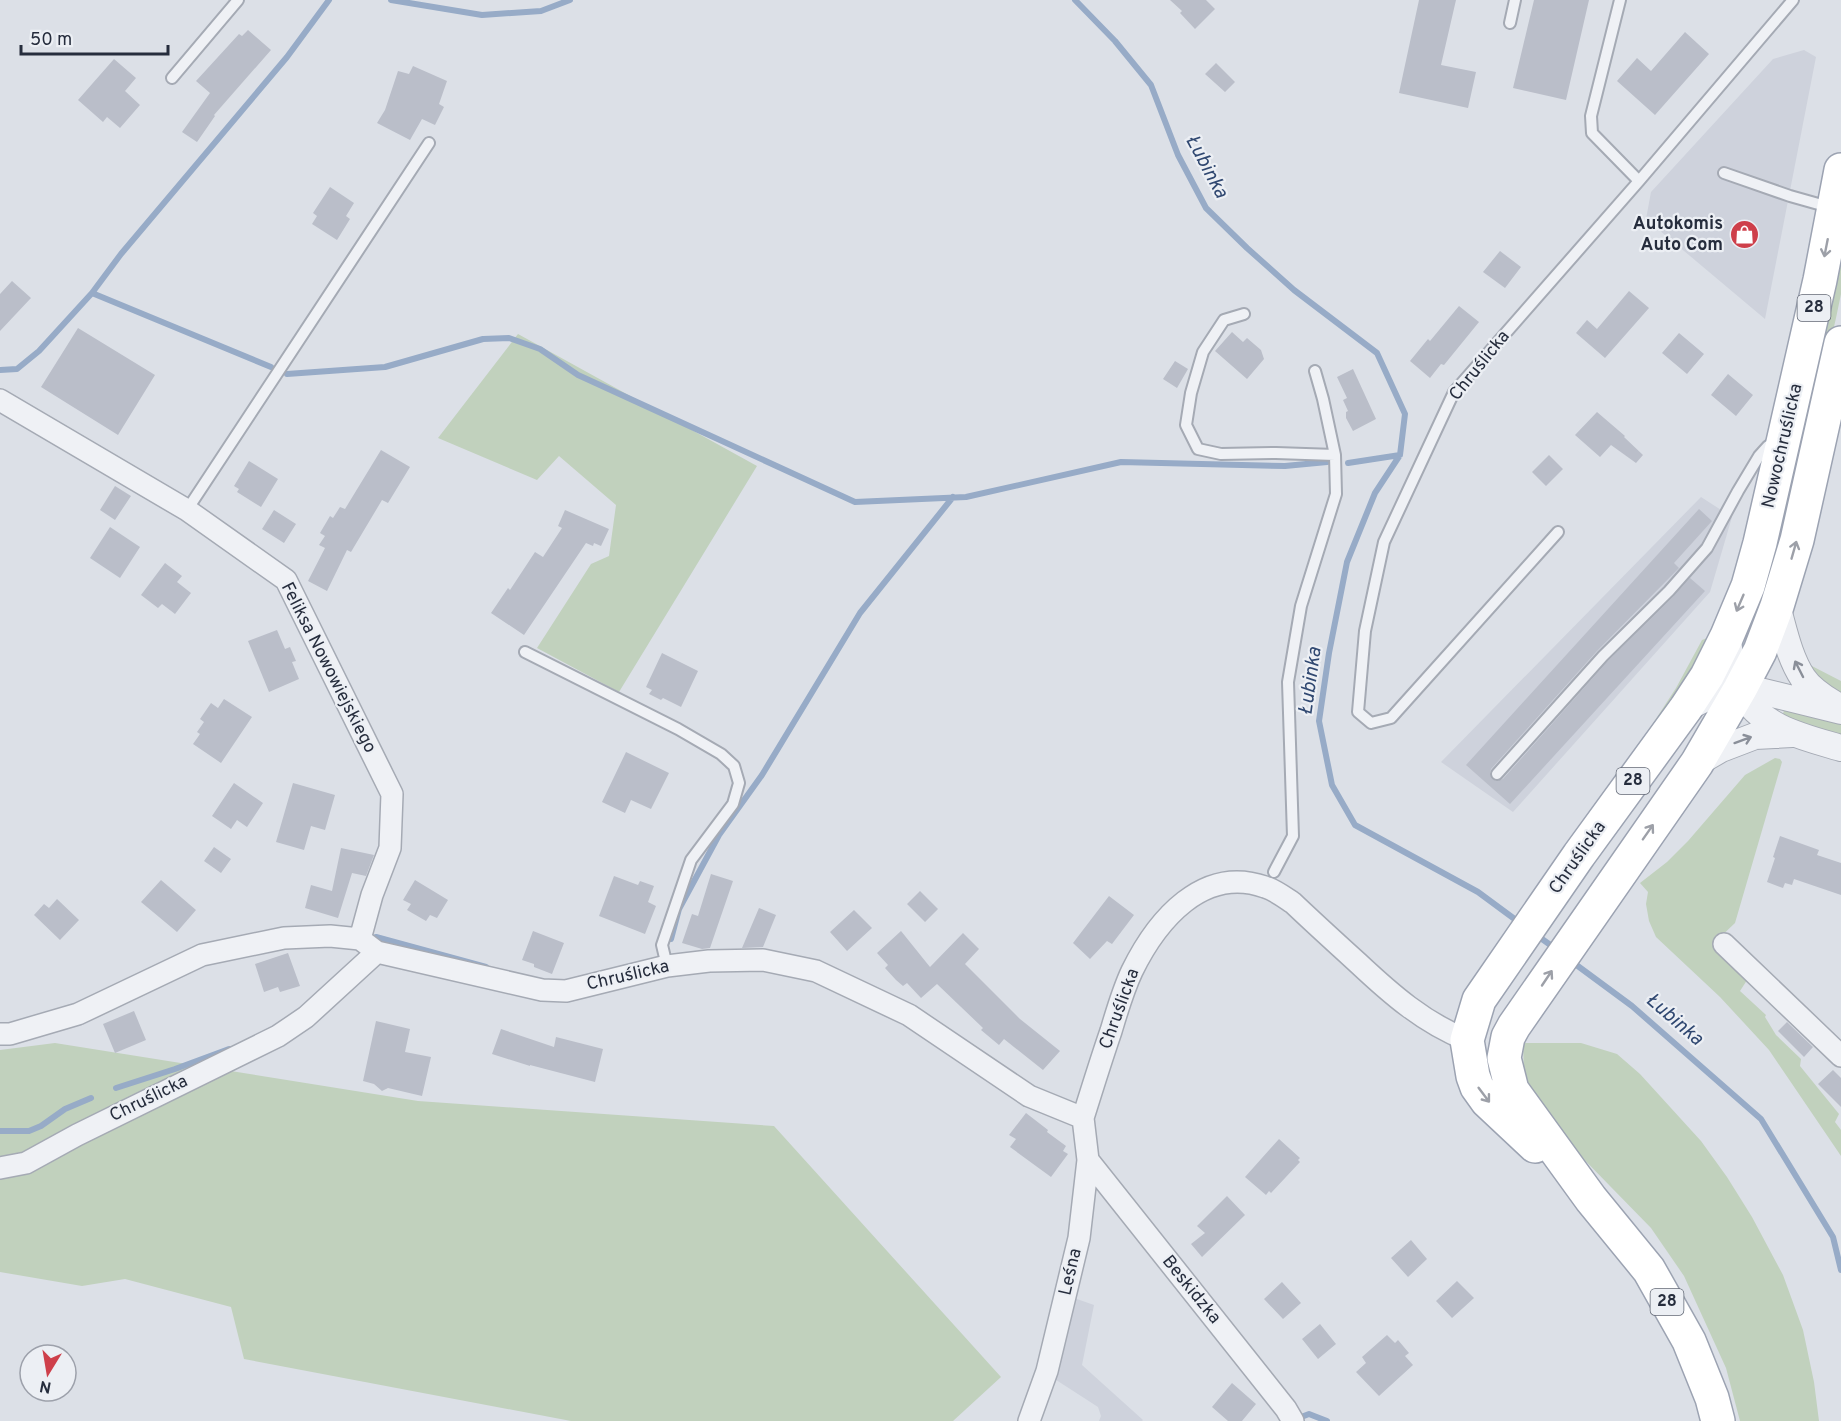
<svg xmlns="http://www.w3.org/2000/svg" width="1841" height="1421" font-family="Overpass,sans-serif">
<rect width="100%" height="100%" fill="#dce0e7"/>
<path fill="#ced2dc" d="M 1804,50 L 1816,57 L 1765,319 L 1646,219 L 1651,192 L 1773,59 Z
M 1701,497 L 1732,517 L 1710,592 L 1513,812 L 1441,762 Z
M 1074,1298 L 1094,1305 L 1082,1365 L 1143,1420 L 1142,1421 L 1099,1421 L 1101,1416 L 1098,1407 L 1050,1376 Z"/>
<path fill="#c1d1bd" d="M 1841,238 L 1841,294 L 1836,318 L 1809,436 L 1752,640 L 1833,256 Z
M 518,334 L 757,466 L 619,692 L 537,648 L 591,564 L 609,556 L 616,505 L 559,456 L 537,480 L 438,438 Z
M 1710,637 L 1689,681 L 1590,815 L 1588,813 L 1650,728 L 1676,688 L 1702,640 Z
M 1808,664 L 1841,681 L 1841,696 L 1823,688 Z
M 1785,706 L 1841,724 L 1841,737 L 1782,718 Z
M 1775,758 L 1780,759 L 1782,762 L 1735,923 L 1713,944 L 1749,977 L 1740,991 L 1766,1015 L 1765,1017 L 1776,1035 L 1801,1059 L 1800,1066 L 1839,1114 L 1835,1122 L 1841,1130 L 1841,1156 L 1769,1050 L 1720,997 L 1656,937 L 1649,921 L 1646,904 L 1648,892 L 1640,883 L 1667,862 L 1688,841 L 1745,775 Z
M 55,1043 L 418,1101 L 774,1126 L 1001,1377 L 953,1421 L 571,1421 L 244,1359 L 231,1307 L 125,1279 L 82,1286 L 0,1272 L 0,1050 Z
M 1523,1043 L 1581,1043 L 1617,1054 L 1640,1074 L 1701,1141 L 1727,1177 L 1752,1217 L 1783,1275 L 1803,1330 L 1814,1382 L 1819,1421 L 1740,1421 L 1726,1368 L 1684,1276 L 1651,1228 L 1569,1144 L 1532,1098 L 1524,1076 Z"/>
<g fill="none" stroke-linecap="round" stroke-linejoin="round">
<path stroke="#97abc7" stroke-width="6" d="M 391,0 L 482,15 L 541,11 L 570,0
M 1075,0 L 1115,41 L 1151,85 L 1178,155 L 1206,208 L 1247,248 L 1294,290 L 1377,353 L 1405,414 L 1400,455 L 1375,493 L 1347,562 L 1329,653 L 1319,721 L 1332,785 L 1355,825 L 1478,892 L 1520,923
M 92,293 L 271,367
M 0,370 L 17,369 L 39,351 L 92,293 L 121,254 L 287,57 L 329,0
M 287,374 L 385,367 L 483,339 L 509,338 L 540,349 L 578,375 L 855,502 L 966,497 L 1121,462 L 1285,466 L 1327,462
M 1348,463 L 1400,455
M 1535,934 L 1556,949
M 376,937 L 486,967
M 671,939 L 679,909 L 719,835 L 762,775 L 860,613 L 953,497
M 1571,961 L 1632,1006 L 1761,1119 L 1833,1237 L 1841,1270
M 116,1088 L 175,1069 L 229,1049
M 0,1131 L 29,1131 L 41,1126 L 65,1109 L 91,1098
M 1296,1419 L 1309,1414 L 1327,1421"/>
</g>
<path fill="#babec9" d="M 1170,0 L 1206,0 L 1215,9 L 1195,29 L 1180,13 L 1182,11 Z
M 1419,0 L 1456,0 L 1441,65 L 1476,72 L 1468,108 L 1399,93 Z
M 1534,0 L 1589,0 L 1566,100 L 1513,88 Z
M 248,30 L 271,50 L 214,115 L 215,116 L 197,142 L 182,132 L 210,93 L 196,81 L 239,34 L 242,36 Z
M 1685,32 L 1709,54 L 1655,115 L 1617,81 L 1637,58 L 1651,71 Z
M 114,59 L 136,78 L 125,91 L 140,105 L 120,128 L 107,117 L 103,122 L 78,100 Z
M 1216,63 L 1235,82 L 1225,92 L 1205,74 Z
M 413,66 L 447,81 L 439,104 L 444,107 L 435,125 L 422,119 L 410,140 L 377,123 L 385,110 L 398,71 L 409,74 Z
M 330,187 L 354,203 L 346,216 L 350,219 L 337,240 L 312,224 L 317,216 L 313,213 Z
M 1500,251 L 1521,267 L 1505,288 L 1483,272 Z
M 12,281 L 31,298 L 0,331 L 0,294 Z
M 1629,291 L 1649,308 L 1605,358 L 1576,333 L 1587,320 L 1597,329 Z
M 1459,306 L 1479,322 L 1444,365 L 1441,364 L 1430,378 L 1410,361 L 1428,339 L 1430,341 Z
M 78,328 L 155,375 L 118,435 L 41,387 Z
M 1232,332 L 1243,342 L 1247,338 L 1261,350 L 1264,359 L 1247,379 L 1215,351 Z
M 1679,333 L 1704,354 L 1687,374 L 1662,353 Z
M 1175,361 L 1188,369 L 1177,388 L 1163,379 Z
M 1353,369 L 1376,419 L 1353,431 L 1346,418 L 1346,412 L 1348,411 L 1343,400 L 1347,398 L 1337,377 Z
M 1728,374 L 1753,395 L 1736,416 L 1711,395 Z
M 1597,412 L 1625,436 L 1624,437 L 1643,455 L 1636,463 L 1611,445 L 1600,457 L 1575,435 Z
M 381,450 L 410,467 L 388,503 L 382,500 L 351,552 L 347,550 L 327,591 L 308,581 L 325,548 L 319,545 L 325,536 L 320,533 L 330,516 L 333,518 L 340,507 L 345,509 Z
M 1549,455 L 1563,469 L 1546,486 L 1532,472 Z
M 249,461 L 278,479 L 261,507 L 237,492 L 239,489 L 234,486 Z
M 115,486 L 131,496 L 115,520 L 100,510 Z
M 1699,509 L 1712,521 L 1674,563 L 1679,568 L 1597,651 L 1491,769 L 1490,773 L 1492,779 L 1496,781 L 1503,779 L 1608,661 L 1674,596 L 1690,578 L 1705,591 L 1510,804 L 1466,765 Z
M 274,510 L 296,524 L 284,543 L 262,529 Z
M 565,510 L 609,529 L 601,546 L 594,543 L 593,546 L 586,543 L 524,635 L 491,613 L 508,588 L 510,590 L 535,552 L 543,557 L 562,528 L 558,526 Z
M 110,527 L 140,547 L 120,578 L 90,558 Z
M 165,563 L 182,576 L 177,582 L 191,593 L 175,614 L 162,604 L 158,608 L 141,595 Z
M 277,630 L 285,649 L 290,647 L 296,661 L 292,662 L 299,679 L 269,692 L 248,641 Z
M 662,653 L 698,671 L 681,707 L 663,698 L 661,700 L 649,694 L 652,690 L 646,687 Z
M 224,699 L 252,717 L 221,763 L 193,744 L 200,734 L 197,732 L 204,722 L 200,719 L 211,703 L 218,708 Z
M 626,752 L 669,773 L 651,809 L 631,800 L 625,813 L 602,802 Z
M 234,783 L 263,803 L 247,827 L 237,820 L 231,829 L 212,816 Z
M 293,783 L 335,795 L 325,830 L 311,826 L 304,850 L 276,842 Z
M 1780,836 L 1819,850 L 1817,855 L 1841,863 L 1841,895 L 1794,879 L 1792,885 L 1785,883 L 1783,888 L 1767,882 L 1775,858 L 1773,857 Z
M 214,847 L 231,859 L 221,873 L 204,861 Z
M 341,848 L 374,855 L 366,876 L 352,873 L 338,918 L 305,908 L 311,885 L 332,891 Z
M 711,874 L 733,881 L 710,948 L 702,949 L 682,943 L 692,914 L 698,916 Z
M 614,876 L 638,885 L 640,881 L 654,886 L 648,902 L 656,906 L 645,934 L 599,916 Z
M 161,880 L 196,910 L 177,932 L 141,902 Z
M 415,880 L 448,900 L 437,918 L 430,915 L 426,921 L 407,910 L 411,904 L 403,900 Z
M 920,891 L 938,909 L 925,922 L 907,904 Z
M 1109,896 L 1134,915 L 1112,944 L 1107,941 L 1090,959 L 1073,943 Z
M 57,899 L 79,920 L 60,940 L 34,915 L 44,904 L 49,908 Z
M 759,908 L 776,915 L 763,947 L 742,948 Z
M 854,910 L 872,928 L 847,951 L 830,932 Z
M 533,931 L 564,943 L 552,974 L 534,967 L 534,964 L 522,960 Z
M 901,931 L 930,967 L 963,933 L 979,949 L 965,964 L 1020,1019 L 1060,1051 L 1043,1070 L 1004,1039 L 999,1045 L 981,1030 L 983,1028 L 937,984 L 921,998 L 907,983 L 903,986 L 896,980 L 885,968 L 888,965 L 877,953 Z
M 288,953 L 300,986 L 280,992 L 278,987 L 264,992 L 255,964 Z
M 134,1011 L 146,1040 L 115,1053 L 103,1024 Z
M 376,1021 L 410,1029 L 405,1052 L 431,1057 L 422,1096 L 388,1088 L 382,1091 L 374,1084 L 363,1081 Z
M 1787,1022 L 1813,1047 L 1804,1057 L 1778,1031 Z
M 501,1029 L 554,1047 L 556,1037 L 603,1049 L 595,1082 L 530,1065 L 530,1066 L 492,1054 Z
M 1833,1070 L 1841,1078 L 1841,1107 L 1818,1084 Z
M 1026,1113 L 1048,1130 L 1047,1132 L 1066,1146 L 1063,1151 L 1068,1154 L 1051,1177 L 1010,1147 L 1016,1139 L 1009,1135 Z
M 1279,1139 L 1300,1158 L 1298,1160 L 1300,1162 L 1271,1193 L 1269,1191 L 1266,1195 L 1245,1177 Z
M 1227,1196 L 1245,1215 L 1202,1257 L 1191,1244 L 1205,1233 L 1197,1226 Z
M 1411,1240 L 1427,1259 L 1408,1277 L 1391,1258 Z
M 1457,1281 L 1474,1298 L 1452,1318 L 1436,1301 Z
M 1282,1282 L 1301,1303 L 1283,1319 L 1264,1299 Z
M 1320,1324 L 1336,1344 L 1318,1359 L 1302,1339 Z
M 1387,1335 L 1395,1343 L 1398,1340 L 1409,1353 L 1405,1356 L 1413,1365 L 1379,1396 L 1356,1372 L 1366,1363 L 1362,1357 Z
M 1232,1383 L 1256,1404 L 1242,1421 L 1228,1421 L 1212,1407 Z"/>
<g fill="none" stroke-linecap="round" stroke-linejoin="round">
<defs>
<path id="service" d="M 1620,0 L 1591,116 L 1592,133 L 1639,181
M 1510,23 L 1515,0
M 172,78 L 238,0
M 1724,173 L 1790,196 L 1829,207
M 1244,314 L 1224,320 L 1203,352 L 1191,393 L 1186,425 L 1198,449 L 1221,454 L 1276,453 L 1335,455
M 187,510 L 429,143
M 1558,532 L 1391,718 L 1371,723 L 1358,712 L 1365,631 L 1384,542 L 1454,392 L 1639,181 L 1793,0
M 525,652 L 678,729 L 721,754 L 734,766 L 739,783 L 733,804 L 691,860 L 662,945 L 667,966
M 1497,774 L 1603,656 L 1669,591 L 1707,548 L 1738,491 L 1759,456 L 1768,446 L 1776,446
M 1274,872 L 1293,836 L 1288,682 L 1301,606 L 1336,494 L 1335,455 L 1323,399 L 1315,371"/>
<path id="minor" d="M 0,400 L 187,510 L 286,580 L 392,794 L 390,848 L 372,895 L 360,939
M 1724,944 L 1841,1056
M 0,1034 L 10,1034 L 78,1014 L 202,955 L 284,938 L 330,936 L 360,939 L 377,952 L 542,990 L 566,991 L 667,966 L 709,961 L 763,960 L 816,971 L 909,1015 L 1029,1096 L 1083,1118 C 1092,1089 1101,1060 1111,1031 C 1117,1011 1123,990 1132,971 C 1157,920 1203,865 1265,887 C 1275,890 1284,897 1293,903 C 1314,923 1336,943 1358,963 C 1391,994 1424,1023 1467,1040
M 1088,1160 L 1286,1409 L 1293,1421
M 0,1168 L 26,1163 L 77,1135 L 278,1036 L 306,1017 L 377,952
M 1029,1421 L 1047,1371 L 1079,1238 L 1088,1160 L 1083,1118"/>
<path id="tertiary" d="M 1777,606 C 1784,630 1789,657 1803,678 C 1811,690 1824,698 1836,705
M 1727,636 C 1730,653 1732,673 1740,690 C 1760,728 1803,737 1841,748
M 1686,708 L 1712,695 L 1740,689 L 1756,690 L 1841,711
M 1697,763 L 1721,749 L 1755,736 L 1792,734"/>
<path id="primary" d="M 1535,1146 L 1487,1101 L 1477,1087 L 1473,1076 L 1467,1040 L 1479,1000 L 1579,855 L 1686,708 L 1707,676 L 1727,636 L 1748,586 L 1760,543 L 1820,280 L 1841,170
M 1718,1421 L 1712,1398 L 1689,1341 L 1649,1270 L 1591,1199 L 1512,1090 L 1504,1058 L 1508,1037 L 1514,1026 L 1697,763 L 1740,689 L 1760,651 L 1777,606 L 1797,540 L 1841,343"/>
</defs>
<use href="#service" stroke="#a5aab4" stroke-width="14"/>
<use href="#minor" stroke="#a5aab4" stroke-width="24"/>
<use href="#tertiary" stroke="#a5aab4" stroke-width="28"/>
<use href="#primary" stroke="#9ca3b2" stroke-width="36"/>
<use href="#service" stroke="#eff1f5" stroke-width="10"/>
<use href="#minor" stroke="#eff1f5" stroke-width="21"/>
<use href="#tertiary" stroke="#eff1f5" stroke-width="26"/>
<use href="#primary" stroke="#fff" stroke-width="33"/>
</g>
<defs><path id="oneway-shaft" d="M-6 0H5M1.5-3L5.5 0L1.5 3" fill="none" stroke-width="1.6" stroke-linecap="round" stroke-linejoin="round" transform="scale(1.5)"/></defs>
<g stroke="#9da0a8">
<use href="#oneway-shaft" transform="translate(1826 248) rotate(101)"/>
<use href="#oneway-shaft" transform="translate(1794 550) rotate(-74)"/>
<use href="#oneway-shaft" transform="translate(1740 603) rotate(113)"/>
<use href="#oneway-shaft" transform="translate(1648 832) rotate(-55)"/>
<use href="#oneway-shaft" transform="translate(1547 978) rotate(-56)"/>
<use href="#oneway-shaft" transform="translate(1484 1095) rotate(53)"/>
</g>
<g stroke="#8a8f99">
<use href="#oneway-shaft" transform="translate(1799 669) rotate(-117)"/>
<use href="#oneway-shaft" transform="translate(1743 740) rotate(-20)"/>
</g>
<defs>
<symbol id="shop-disc" viewBox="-11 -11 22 22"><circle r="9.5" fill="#ce3f4a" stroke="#eceff4"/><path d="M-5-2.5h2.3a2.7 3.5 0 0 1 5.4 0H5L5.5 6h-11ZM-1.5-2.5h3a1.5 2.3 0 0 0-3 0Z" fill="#fff"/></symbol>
</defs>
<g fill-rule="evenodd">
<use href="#shop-disc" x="1728" y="218" width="33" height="33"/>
</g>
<g text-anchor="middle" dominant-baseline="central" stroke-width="4.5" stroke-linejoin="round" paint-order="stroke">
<g fill="#eceff4" stroke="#616774" stroke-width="1.5">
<rect x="1797.5" y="295" width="33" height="26" rx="4.5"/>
<rect x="1616.5" y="768" width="33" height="26" rx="4.5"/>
<rect x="1650.5" y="1289" width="33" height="26" rx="4.5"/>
</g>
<g font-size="16" font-weight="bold" fill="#262d3d">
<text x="1814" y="308">28</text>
<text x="1633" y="781">28</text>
<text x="1667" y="1302">28</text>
</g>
<g font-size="18" font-weight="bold" fill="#262d3d" stroke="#eceff4" text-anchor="end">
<text x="1723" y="224">Autokomis<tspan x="1723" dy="21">Auto Com</tspan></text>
</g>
<g font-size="18" fill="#262d3d" stroke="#eceff4">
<text transform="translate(1480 366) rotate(-51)">Chruślicka</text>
<text transform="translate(1783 446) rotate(-77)">Nowochruślicka</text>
<text transform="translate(328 668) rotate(63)">Feliksa Nowowiejskiego</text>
<text transform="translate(1578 858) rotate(-55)">Chruślicka</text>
<text transform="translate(628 976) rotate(-13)">Chruślicka</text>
<text transform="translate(1120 1009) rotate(-70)">Chruślicka</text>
<text transform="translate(149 1099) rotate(-26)">Chruślicka</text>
<text transform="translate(1071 1272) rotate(-77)">Leśna</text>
<text transform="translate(1191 1290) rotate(51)">Beskidzka</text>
</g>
<g font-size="20" font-style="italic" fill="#304871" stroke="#eceff4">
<text transform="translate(1206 167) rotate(62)">Łubinka</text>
<text transform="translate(1311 681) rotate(-82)">Łubinka</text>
<text transform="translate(1674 1020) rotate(41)">Łubinka</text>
</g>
</g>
<g transform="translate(48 1373) rotate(191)"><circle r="28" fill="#eceff4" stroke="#9da1ab" stroke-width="1.5"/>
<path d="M0-4.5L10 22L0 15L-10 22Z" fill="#ce3f4a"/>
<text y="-9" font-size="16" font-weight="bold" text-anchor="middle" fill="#262d3d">N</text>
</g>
<path d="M21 45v9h147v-9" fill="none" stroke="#262d3d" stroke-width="3"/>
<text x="30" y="45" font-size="18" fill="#262d3d" stroke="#eceff4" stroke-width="4.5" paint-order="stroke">50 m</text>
</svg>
